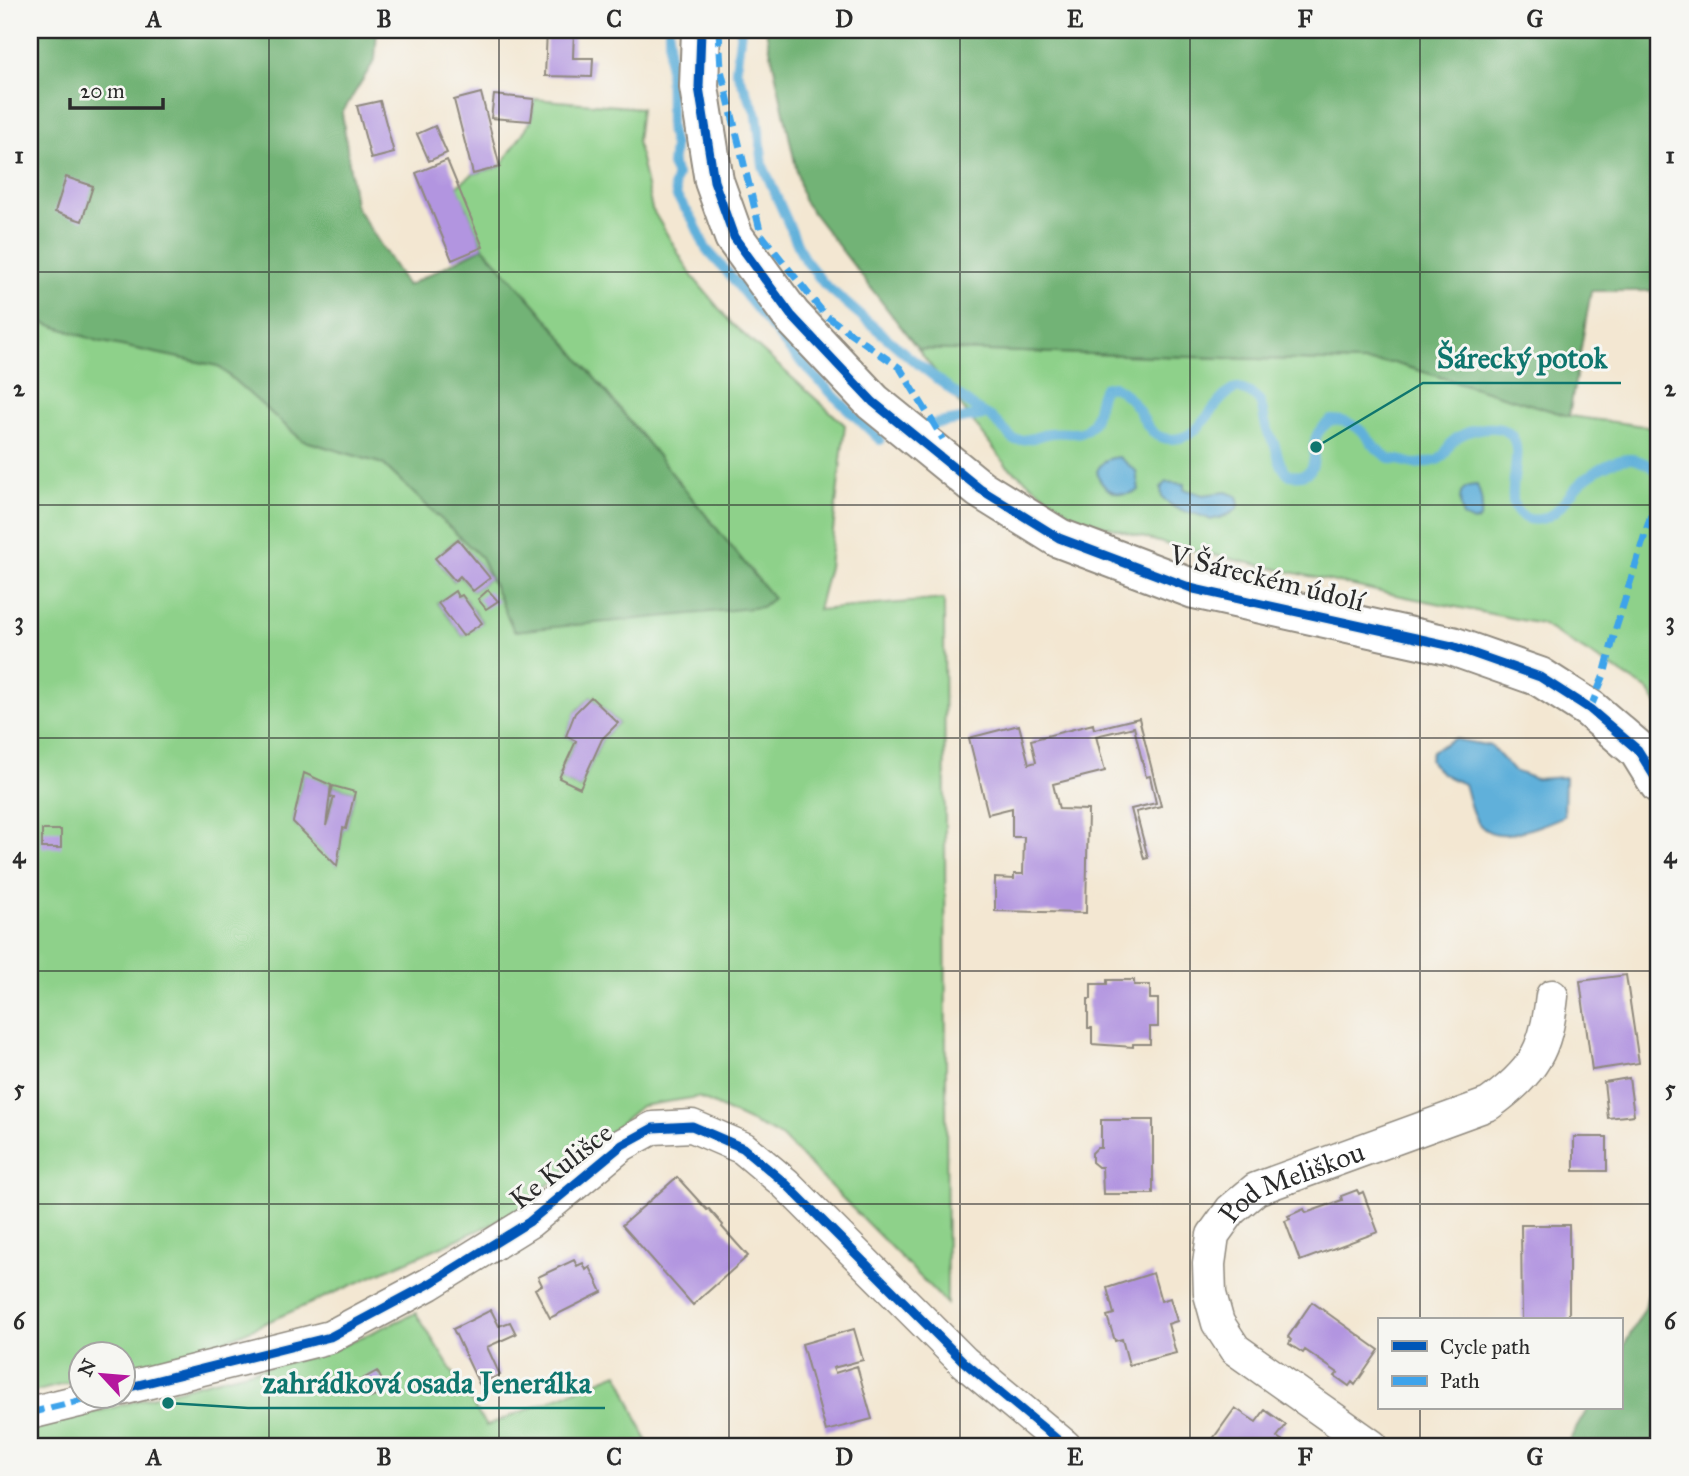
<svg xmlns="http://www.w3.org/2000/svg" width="1689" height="1476" font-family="'IM FELL Great Primer',serif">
<rect width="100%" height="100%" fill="#f6f6f2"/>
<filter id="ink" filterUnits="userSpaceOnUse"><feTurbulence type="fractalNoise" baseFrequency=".0143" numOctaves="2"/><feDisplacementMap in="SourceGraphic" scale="14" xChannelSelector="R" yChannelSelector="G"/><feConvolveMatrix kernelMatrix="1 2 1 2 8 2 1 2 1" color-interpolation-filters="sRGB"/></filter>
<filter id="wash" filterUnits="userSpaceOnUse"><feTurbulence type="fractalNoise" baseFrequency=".00686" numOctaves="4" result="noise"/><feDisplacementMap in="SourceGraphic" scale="28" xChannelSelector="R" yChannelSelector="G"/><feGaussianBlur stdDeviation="1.57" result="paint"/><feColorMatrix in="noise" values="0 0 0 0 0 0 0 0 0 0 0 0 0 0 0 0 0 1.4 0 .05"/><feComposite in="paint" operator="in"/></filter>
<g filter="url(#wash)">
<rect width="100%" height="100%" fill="#f3e7d2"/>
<path fill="#8ed18a" stroke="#5c7e5a" stroke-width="2" fill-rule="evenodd" d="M 534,99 L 641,108 L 637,141 L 652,209 L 692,276 L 731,323 L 845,425 L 829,567 L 818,610 L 944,599 L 947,1304 L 781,1136 L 698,1097 L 641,1106 L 513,1215 L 217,1344 L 123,1369 L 122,1354 L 80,1354 L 80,1380 L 30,1393 L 30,318 L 98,341 L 218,366 L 302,440 L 383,464 L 481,557 L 515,631 L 773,598 L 537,307 L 483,247 L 457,186 L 473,174 L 500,167 L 531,121 ZM 457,539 L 490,578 L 473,591 L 460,576 L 454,581 L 436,558 ZM 455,592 L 458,597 L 462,595 L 482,622 L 463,636 L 438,603 ZM 591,697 L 618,723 L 602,739 L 580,788 L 558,778 L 576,741 L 566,736 L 576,712 ZM 304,774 L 331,785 L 327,823 L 334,797 L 330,795 L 333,786 L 355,792 L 346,828 L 343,828 L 337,865 L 293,822 Z
M 918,349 L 1394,363 L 1569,416 L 1644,426 L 1659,432 L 1659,707 L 1648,690 L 1541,624 L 1376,591 L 1169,545 L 1075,517 L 1007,466 Z
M 416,1313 L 486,1426 L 618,1373 L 649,1446 L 30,1446 L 30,1430 L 206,1382 L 325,1353 Z"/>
<path fill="#72b376" stroke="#4e6f50" stroke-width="2" d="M 30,30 L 377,30 L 375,60 L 342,113 L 355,205 L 407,286 L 483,247 L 537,307 L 773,598 L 762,607 L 514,631 L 481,557 L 383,464 L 302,440 L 218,366 L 98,341 L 30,318 Z
M 766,30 L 1659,30 L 1659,291 L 1591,291 L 1569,416 L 1394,363 L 918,349 L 803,200 Z
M 1659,1248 L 1659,1446 L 1566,1446 L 1588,1408 L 1621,1408 L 1621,1351 L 1645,1308 Z"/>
<path fill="#60b0da" stroke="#466e82" stroke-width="2" d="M 1119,457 L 1136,471 L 1139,490 C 1122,500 1100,491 1097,471 C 1102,461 1108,458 1119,457 Z
M 1166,482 L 1184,484 L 1184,489 L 1203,495 L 1226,492 L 1237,496 L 1239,505 C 1235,515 1221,517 1211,520 C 1192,510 1178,515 1162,497 L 1161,488 Z
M 1477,485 C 1481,495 1485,508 1479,520 L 1473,522 L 1463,517 C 1459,501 1456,485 1477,485 Z
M 1454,739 L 1491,746 L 1514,771 L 1536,779 L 1565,777 L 1564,816 C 1541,825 1494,849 1477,821 C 1470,811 1468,796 1464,784 C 1450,778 1437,774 1430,759 L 1432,751 Z"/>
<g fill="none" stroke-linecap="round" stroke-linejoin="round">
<path stroke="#60b0da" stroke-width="10" d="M 669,30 L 670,129 L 674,146 L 672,165 L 677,175 L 674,185 L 677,197 L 693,220 L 706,249 L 728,273 L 790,350 L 835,397 L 880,440
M 741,30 L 736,70 L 757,115 L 763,166 L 803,257 L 824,284 L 909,357 L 972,406 L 991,417 L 1014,440 C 1031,441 1036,436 1051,433 C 1066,430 1081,439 1092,424 C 1099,413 1097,399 1104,388 L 1113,386 C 1122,391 1131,399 1137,408 C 1146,422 1151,439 1171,439 C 1204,440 1210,399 1237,388 C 1267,397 1260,407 1267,430 C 1269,436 1273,440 1275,446 C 1279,458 1279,467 1290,475 C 1322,479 1311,454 1316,437 C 1319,429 1325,425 1331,420 C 1367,420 1367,448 1391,459 C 1392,459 1401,460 1402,461 C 1408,462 1410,464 1417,464 C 1424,463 1431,462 1438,460 C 1447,455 1447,446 1454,440 C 1466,430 1495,422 1509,433 C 1531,452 1493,510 1529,519 C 1554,524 1565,499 1578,485 C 1590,473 1613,459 1630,459 C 1640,459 1650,466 1659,471
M 923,426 L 983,415"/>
</g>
<g id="blocks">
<path fill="#b295e0" d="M 547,30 L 574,30 L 573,58 L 593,58 L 592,77 L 545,76 Z
M 481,93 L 500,167 L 473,174 L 454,100 Z
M 494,95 L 534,99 L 531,121 L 491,118 Z
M 380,101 L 394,153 L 371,159 L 357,106 Z
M 435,126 L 447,153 L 429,161 L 417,134 Z
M 447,160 L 483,247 L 452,260 L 416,173 Z
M 66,177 L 93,186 L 82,221 L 55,212 Z
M 458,539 L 490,578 L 473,591 L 460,576 L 455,581 L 435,558 Z
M 488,590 L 498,601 L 486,609 L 478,599 Z
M 455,591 L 458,597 L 462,595 L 482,623 L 463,636 L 438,603 Z
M 591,697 L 618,723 L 602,739 L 580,788 L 559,778 L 576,741 L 566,736 L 575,713 Z
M 1139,718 L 1161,806 L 1136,812 L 1148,858 L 1144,859 L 1131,809 L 1156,803 L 1150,776 L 1146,777 L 1134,727 L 1096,736 L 1105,771 L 1053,784 L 1059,809 L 1088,810 L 1086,913 L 995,911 L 995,878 L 1014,879 L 1014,874 L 1023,874 L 1024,837 L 1012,837 L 1012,808 L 988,814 L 969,738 L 1019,725 L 1029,764 L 1036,762 L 1031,740 L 1093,724 L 1094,729 Z
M 304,773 L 331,785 L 326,826 L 334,797 L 330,796 L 333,786 L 355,792 L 346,829 L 343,828 L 337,866 L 293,822 Z
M 42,830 L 61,830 L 61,848 L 42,848 Z
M 1626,975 L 1639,1063 L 1592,1070 L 1580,981 Z
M 1107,980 L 1134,980 L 1134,985 L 1150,985 L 1150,999 L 1158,999 L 1158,1027 L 1150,1027 L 1150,1044 L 1133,1044 L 1133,1047 L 1092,1044 L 1092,1028 L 1088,1028 L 1088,999 L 1091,999 L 1091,984 L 1107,984 Z
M 1629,1078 L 1634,1115 L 1608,1118 L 1604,1082 Z
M 1101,1120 L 1153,1120 L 1153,1194 L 1103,1194 L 1102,1167 L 1098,1167 L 1092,1162 L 1092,1153 L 1097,1148 L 1101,1148 Z
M 1574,1137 L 1607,1137 L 1607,1171 L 1574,1171 Z
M 677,1177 L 707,1210 L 709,1209 L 723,1225 L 722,1227 L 748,1256 L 693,1305 L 622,1225 Z
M 1357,1190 L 1359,1194 L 1363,1192 L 1378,1232 L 1300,1261 L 1285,1221 L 1290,1219 L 1288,1216 L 1304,1209 L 1306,1213 L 1342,1200 L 1341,1196 Z
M 1521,1225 L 1569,1225 L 1569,1320 L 1522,1320 Z
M 574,1260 L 577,1266 L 583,1263 L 586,1270 L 590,1267 L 602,1292 L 550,1318 L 535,1289 L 542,1285 L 538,1277 Z
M 1153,1273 L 1161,1301 L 1170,1298 L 1177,1321 L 1168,1324 L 1176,1353 L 1129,1365 L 1122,1339 L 1115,1341 L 1107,1316 L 1114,1314 L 1107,1288 Z
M 1312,1302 L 1379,1350 L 1355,1385 L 1352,1382 L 1349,1386 L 1335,1376 L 1338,1373 L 1305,1350 L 1303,1353 L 1289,1344 L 1291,1340 L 1288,1337 Z
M 491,1310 L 499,1326 L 510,1322 L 516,1334 L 487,1347 L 500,1375 L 479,1384 L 453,1329 Z
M 854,1329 L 863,1360 L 833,1368 L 835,1373 L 857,1366 L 872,1419 L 826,1431 L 802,1344 Z
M 377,1371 L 387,1389 L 371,1398 L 361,1380 Z
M 1235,1408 L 1256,1422 L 1265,1410 L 1286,1425 L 1277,1437 L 1290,1446 L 1215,1446 L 1210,1443 Z"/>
</g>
</g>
<g filter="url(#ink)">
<use href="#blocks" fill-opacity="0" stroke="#8f897e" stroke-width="2"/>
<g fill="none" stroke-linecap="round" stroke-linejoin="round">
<defs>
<g id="street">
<path d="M 122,1389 L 330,1337 L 429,1284 L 529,1222 L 622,1145 L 653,1128 L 692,1126 L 743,1148 L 786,1184 L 964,1362 L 1065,1446"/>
<path d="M 30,1413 L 99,1396"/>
<path id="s1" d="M 1372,1446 L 1235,1349 L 1218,1323 L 1210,1294 L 1209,1264 L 1213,1235 L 1231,1210 L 1256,1189 L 1489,1104 C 1534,1071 1546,1051 1552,996"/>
</g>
<path id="secondary" d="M 701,30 L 699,87 L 714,181 L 734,237 L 791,315 L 873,402 L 980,489 L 1059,538 L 1194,589 L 1452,646 L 1540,677 L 1590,709 L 1638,750 L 1659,784"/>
</defs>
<use href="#street" stroke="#8f897e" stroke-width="35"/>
<use href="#secondary" stroke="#8f897e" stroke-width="42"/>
<use href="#street" stroke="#fff" stroke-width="32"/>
<use href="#secondary" stroke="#fff" stroke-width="38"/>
<path stroke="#3ea3eb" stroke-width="7" stroke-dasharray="14 7" stroke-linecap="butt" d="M 719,30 L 721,70 L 761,234 L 825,315 L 900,368 L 943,439
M 1653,30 L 1659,31
M 1590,709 L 1604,675 L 1616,628 L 1659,489
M 30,1413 L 99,1396"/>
<defs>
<path id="cycleway" d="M 701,30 L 699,87 L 714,181 L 734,237 L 791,315 L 873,402 L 980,489 L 1059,538 L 1194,589 L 1452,646 L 1540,677 L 1590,709 L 1638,750 L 1659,784
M 122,1389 L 330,1337 L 429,1284 L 529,1222 L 622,1145 L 653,1128 L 692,1126 L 743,1148 L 786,1184 L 964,1362 L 1065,1446"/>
</defs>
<use href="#cycleway" stroke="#f6f6f2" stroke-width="13"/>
<use href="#cycleway" stroke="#0057b8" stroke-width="9"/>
</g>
</g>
<path fill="none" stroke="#2b2b2b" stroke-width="2" stroke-opacity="0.55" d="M 269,30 L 269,1446M 499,30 L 499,1446M 729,30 L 729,1446M 960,30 L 960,1446M 1190,30 L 1190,1446M 1420,30 L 1420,1320M 30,272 L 1659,272M 30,505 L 1659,505M 30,738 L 1659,738M 30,971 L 1659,971M 30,1204 L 1659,1204M 1420,1408 L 1420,1446"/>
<g text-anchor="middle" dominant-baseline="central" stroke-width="6" stroke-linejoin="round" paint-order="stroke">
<g font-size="28" fill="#2b2b2b" stroke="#f6f6f2">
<text transform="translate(1267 578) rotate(14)">V Šáreckém údolí</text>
<text transform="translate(561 1166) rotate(-38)">Ke Kulišce</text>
<text stroke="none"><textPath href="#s1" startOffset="387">Pod Meliškou</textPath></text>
</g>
</g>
<path fill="none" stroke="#0f766e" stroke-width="2.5" d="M1316 447L1423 383H1621M168 1403L248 1408H605"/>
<g fill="#0f766e" stroke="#f6f6f2" stroke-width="2.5">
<circle cx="1316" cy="447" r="7"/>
<circle cx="168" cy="1403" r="7"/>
</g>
<g font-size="30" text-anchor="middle" font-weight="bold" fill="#0f766e" stroke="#f6f6f2" stroke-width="6" stroke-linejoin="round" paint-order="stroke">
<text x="1522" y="368">Šárecký potok</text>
<text x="427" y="1393">zahrádková osada Jenerálka</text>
</g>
<rect width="1689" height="1476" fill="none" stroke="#f6f6f2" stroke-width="77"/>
<rect x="1378" y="1318" width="245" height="91" fill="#f6f6f2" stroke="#a5a5a2" stroke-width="2"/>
<rect x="1392" y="1341" width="35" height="10" fill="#0057b8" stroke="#a5a5a2" stroke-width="2"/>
<text x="1440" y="1354" font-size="21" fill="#2b2b2b">Cycle path</text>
<rect x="1392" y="1376" width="35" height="10" fill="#3ea3eb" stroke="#a5a5a2" stroke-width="2"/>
<text x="1440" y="1388" font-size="21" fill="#2b2b2b">Path</text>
<g transform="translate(102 1375) rotate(296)"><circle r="33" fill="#f6f6f2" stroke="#a5a5a2" stroke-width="2"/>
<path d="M0-5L12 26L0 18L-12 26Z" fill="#b5179e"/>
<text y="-10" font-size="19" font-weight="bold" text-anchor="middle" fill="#2b2b2b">N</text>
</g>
<path d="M70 98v10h93v-10" fill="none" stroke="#2b2b2b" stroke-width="3.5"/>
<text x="80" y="98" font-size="21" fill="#2b2b2b" stroke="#f6f6f2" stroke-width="5" paint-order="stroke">20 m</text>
<rect x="38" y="38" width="1612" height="1400" fill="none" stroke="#2b2b2b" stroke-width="2.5"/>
<g font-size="23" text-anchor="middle" font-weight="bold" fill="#2b2b2b">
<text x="154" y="27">A</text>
<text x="384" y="27">B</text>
<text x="614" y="27">C</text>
<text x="844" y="27">D</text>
<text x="1075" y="27">E</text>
<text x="1305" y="27">F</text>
<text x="1535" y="27">G</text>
<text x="19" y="163">1</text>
<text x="1670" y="163">1</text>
<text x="19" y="396">2</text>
<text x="1670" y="396">2</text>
<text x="19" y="629">3</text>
<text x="1670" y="629">3</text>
<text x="19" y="863">4</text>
<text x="1670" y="863">4</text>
<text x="19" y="1096">5</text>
<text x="1670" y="1096">5</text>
<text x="19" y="1329">6</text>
<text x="1670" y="1329">6</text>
<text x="154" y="1465">A</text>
<text x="384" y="1465">B</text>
<text x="614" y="1465">C</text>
<text x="844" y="1465">D</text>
<text x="1075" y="1465">E</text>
<text x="1305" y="1465">F</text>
<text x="1535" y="1465">G</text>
</g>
</svg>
